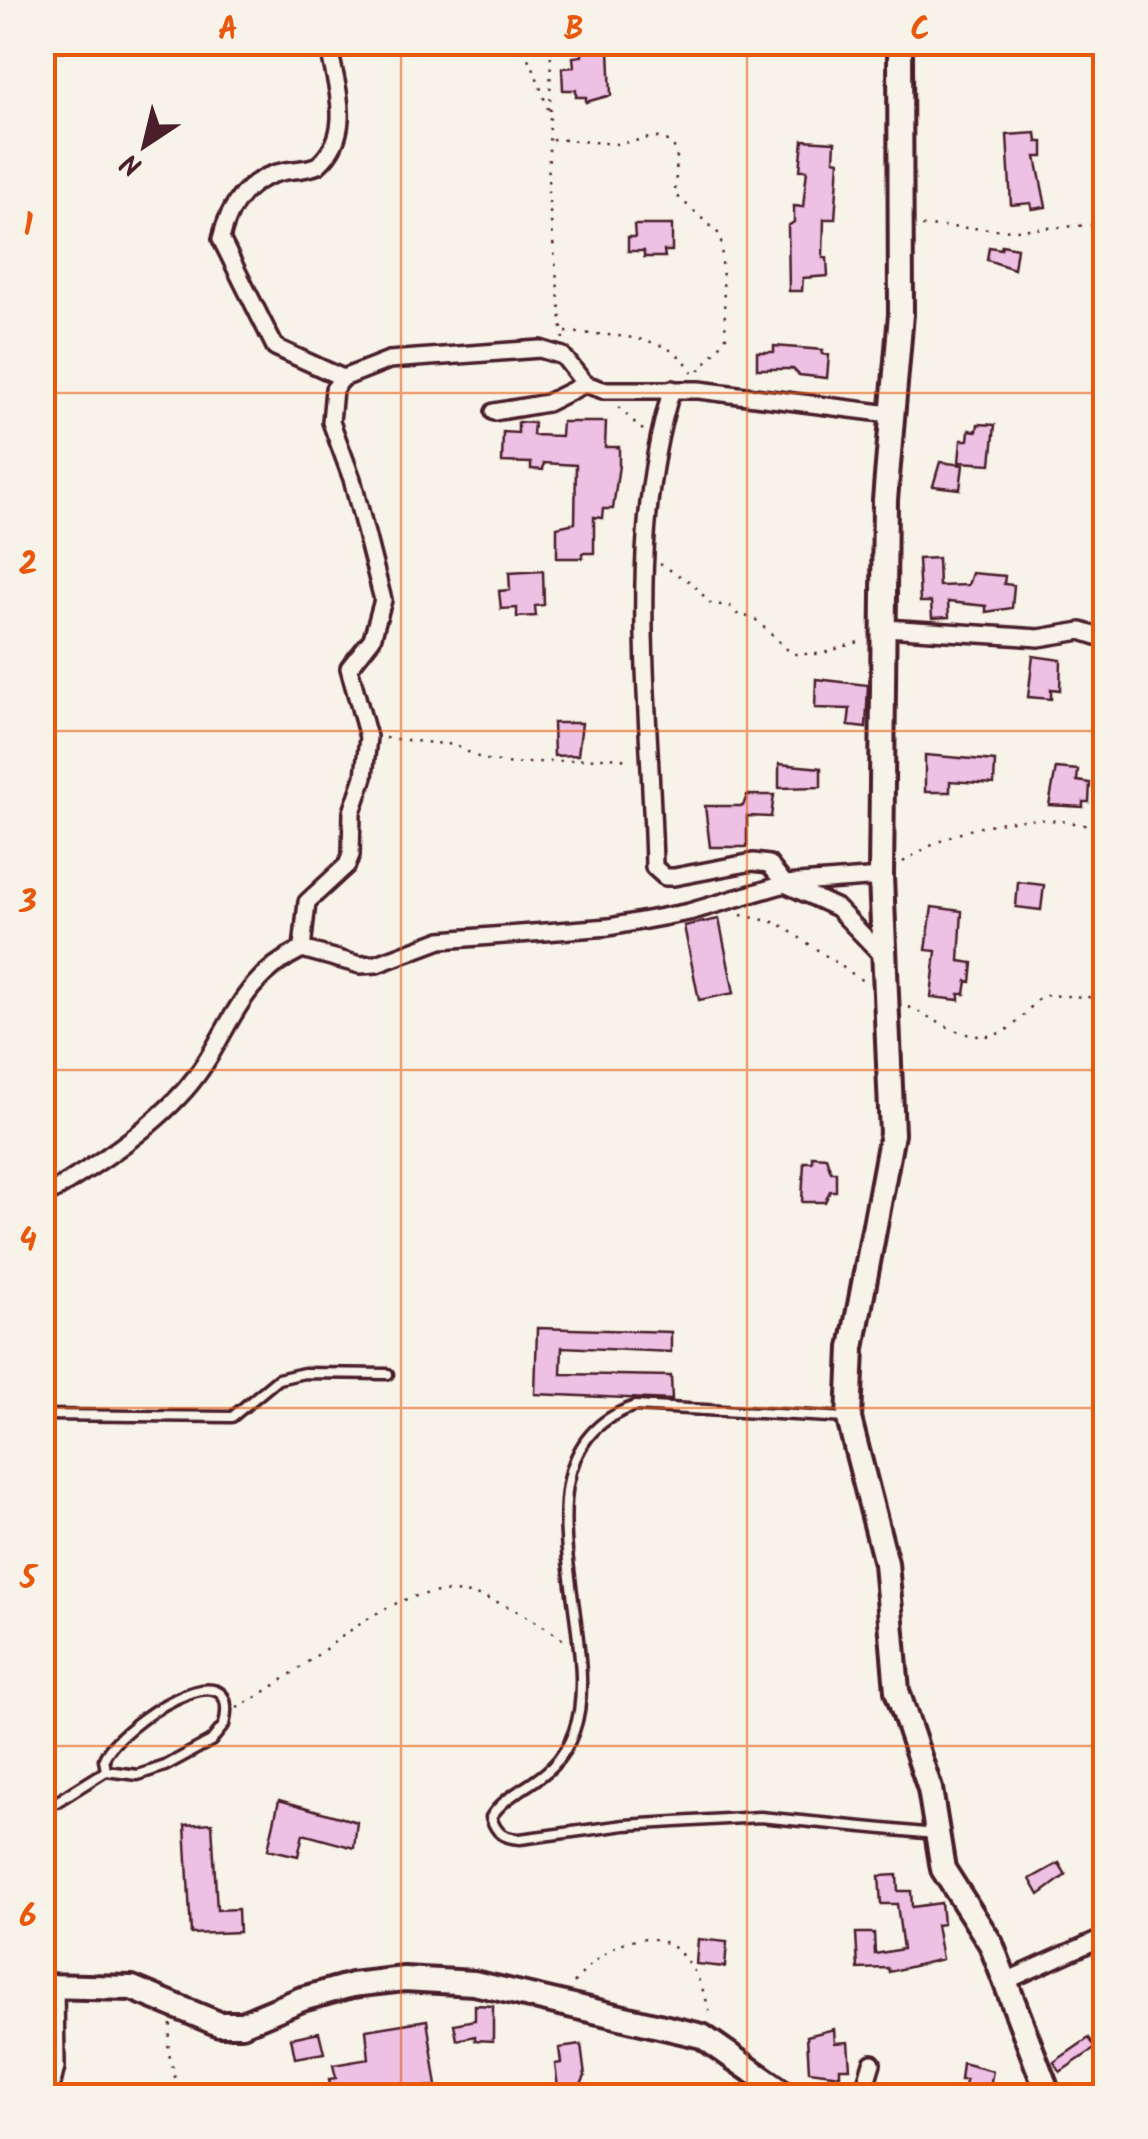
<svg xmlns="http://www.w3.org/2000/svg" width="1148" height="2139" font-family="Kalam,sans-serif">
<rect width="100%" height="100%" fill="#f7f3e8"/>
<filter id="ink" filterUnits="userSpaceOnUse"><feTurbulence type="fractalNoise" baseFrequency=".01" numOctaves="2"/><feDisplacementMap in="SourceGraphic" scale="20" xChannelSelector="R" yChannelSelector="G"/><feConvolveMatrix kernelMatrix="1 2 1 2 8 2 1 2 1" color-interpolation-filters="sRGB"/></filter>
<g filter="url(#ink)">
<path fill="#edc0e4" stroke="#4a1f2b" stroke-width="2.5" d="M 609,50 L 611,95 L 586,102 L 586,97 L 576,97 L 576,90 L 563,90 L 562,68 L 574,67 L 573,57 L 582,56 L 582,51 Z
M 1036,133 L 1037,142 L 1043,142 L 1043,157 L 1036,157 L 1046,207 L 1032,209 L 1031,203 L 1011,205 L 1007,135 Z
M 803,140 L 835,142 L 834,160 L 839,161 L 835,219 L 824,219 L 823,258 L 827,258 L 828,276 L 803,278 L 802,291 L 789,291 L 788,226 L 794,222 L 794,206 L 803,207 L 807,170 L 800,170 Z
M 634,225 L 672,225 L 672,251 L 664,251 L 665,257 L 644,257 L 644,251 L 628,251 L 628,237 L 635,237 Z
M 1002,245 L 1017,248 L 1014,269 L 987,260 L 989,247 L 1001,249 Z
M 774,346 L 823,350 L 822,354 L 829,355 L 827,378 L 799,375 L 793,369 L 757,369 L 757,352 L 774,352 Z
M 518,422 L 534,423 L 533,435 L 561,436 L 562,422 L 606,422 L 605,447 L 619,447 L 619,465 L 613,509 L 603,509 L 602,518 L 594,517 L 594,553 L 583,553 L 583,558 L 557,558 L 557,527 L 575,523 L 576,465 L 544,463 L 543,470 L 531,469 L 531,463 L 502,462 L 503,432 L 518,433 Z
M 978,424 L 995,425 L 991,464 L 959,462 L 961,440 L 968,440 L 969,430 L 977,431 Z
M 940,462 L 963,465 L 960,489 L 933,486 Z
M 938,558 L 939,586 L 968,585 L 972,573 L 1005,576 L 1004,584 L 1014,585 L 1012,608 L 986,612 L 986,606 L 948,602 L 949,617 L 932,618 L 931,602 L 920,602 L 918,559 Z
M 543,571 L 544,605 L 535,606 L 536,616 L 517,617 L 517,608 L 501,609 L 499,591 L 510,590 L 509,573 Z
M 1033,656 L 1061,660 L 1060,690 L 1051,689 L 1051,699 L 1028,697 Z
M 816,679 L 868,685 L 866,728 L 848,726 L 850,709 L 815,708 Z
M 553,723 L 582,723 L 578,755 L 554,756 Z
M 925,755 L 995,761 L 994,784 L 950,781 L 950,792 L 925,792 Z
M 779,764 L 821,768 L 821,787 L 779,788 Z
M 1056,768 L 1078,770 L 1077,781 L 1090,783 L 1089,802 L 1083,802 L 1083,807 L 1049,805 Z
M 747,795 L 774,795 L 771,817 L 747,816 L 747,847 L 710,847 L 705,806 L 743,806 Z
M 1018,882 L 1044,885 L 1041,910 L 1016,907 Z
M 932,907 L 962,911 L 959,961 L 973,963 L 971,982 L 967,981 L 965,994 L 959,994 L 959,1000 L 931,997 L 936,951 L 926,950 Z
M 719,919 L 734,993 L 699,1000 L 684,926 Z
M 812,1156 L 826,1157 L 831,1172 L 836,1172 L 836,1191 L 830,1191 L 825,1202 L 802,1202 L 804,1162 L 812,1162 Z
M 537,1328 L 671,1332 L 671,1352 L 562,1347 L 561,1374 L 671,1376 L 672,1400 L 535,1394 Z
M 279,1800 L 357,1822 L 354,1848 L 303,1834 L 298,1856 L 268,1849 Z
M 212,1823 L 217,1910 L 238,1909 L 239,1932 L 191,1934 L 185,1825 Z
M 1059,1863 L 1066,1875 L 1039,1895 L 1030,1879 Z
M 897,1875 L 898,1891 L 911,1891 L 912,1907 L 941,1903 L 943,1924 L 936,1925 L 942,1959 L 889,1972 L 888,1968 L 858,1969 L 856,1933 L 874,1933 L 875,1954 L 903,1949 L 897,1904 L 881,1904 L 879,1876 Z
M 698,1939 L 727,1942 L 725,1967 L 696,1964 Z
M 475,2005 L 493,2006 L 493,2041 L 475,2040 L 475,2036 L 457,2040 L 454,2024 L 475,2020 Z
M 427,2020 L 437,2086 L 369,2092 L 370,2096 L 332,2096 L 329,2079 L 336,2078 L 333,2065 L 369,2059 L 366,2030 Z
M 834,2029 L 835,2043 L 848,2042 L 850,2068 L 840,2068 L 840,2075 L 809,2071 L 807,2036 Z
M 319,2032 L 324,2053 L 295,2058 L 291,2038 Z
M 1089,2038 L 1096,2048 L 1060,2072 L 1054,2062 Z
M 581,2045 L 585,2076 L 576,2096 L 559,2096 L 555,2064 L 561,2063 L 559,2048 Z
M 962,2063 L 993,2071 L 988,2096 L 964,2096 L 966,2080 L 960,2080 Z"/>
<g fill="none" stroke-linecap="round" stroke-linejoin="round">
<defs>
<path id="lane" d="M 42,1415 L 232,1417 L 278,1379 L 304,1373 L 388,1374
M 846,1418 L 635,1406 C 501,1451 608,1639 574,1731 C 555,1785 512,1784 491,1817 C 496,1833 503,1838 520,1839 L 625,1825 L 760,1817 L 935,1834
M 42,1811 L 106,1771 L 138,1775 L 165,1766 L 211,1741 L 224,1725 C 244,1642 117,1726 104,1759 L 106,1771"/>
<path id="street" d="M 328,42 C 335,85 356,132 318,165 C 307,170 297,169 286,171 C 249,177 229,205 221,239 L 275,347 L 343,378
M 672,389 C 624,544 651,708 654,867 L 665,877 L 674,877 L 753,862 L 769,864 L 785,884 L 837,908 L 882,955
M 494,412 L 547,403 L 585,384
M 885,628 L 1039,638 L 1081,631 L 1106,639
M 302,949 L 307,902 L 347,865 L 351,855 L 352,812 L 364,777 L 368,737 L 349,668 L 372,639 L 383,600 L 352,479 L 331,422 L 334,389 L 343,378 L 389,360 L 540,349 L 563,356 L 585,384 L 603,390 L 699,390 L 890,414
M 42,1198 C 91,1168 147,1133 185,1090 C 230,1039 232,983 302,949 L 360,965 L 377,964 L 441,940 L 609,927 L 689,912 L 785,884 L 881,877
M 1006,1981 L 1106,1936
M 49,2096 L 56,2067 L 55,1984
M 862,2096 L 872,2063"/>
<path id="secondary" d="M 900,42 L 901,314 L 885,500 L 881,877 L 892,1134 L 852,1348 L 849,1419 L 886,1563 L 897,1691 L 930,1789 L 943,1869 L 991,1944 L 1049,2096
M 42,1986 L 132,1988 L 219,2024 L 242,2024 L 302,1999 L 352,1985 L 404,1979 L 474,1983 L 702,2036 L 788,2096"/>
</defs>
<use href="#lane" stroke="#4a1f2b" stroke-width="15"/>
<use href="#street" stroke="#4a1f2b" stroke-width="22"/>
<use href="#secondary" stroke="#4a1f2b" stroke-width="30"/>
<path stroke="#4a1f2b" stroke-width="2.5" stroke-dasharray="2.5 8" stroke-linecap="butt" d="M 515,42 L 532,64 L 550,115 L 548,192 L 563,339
M 550,111 L 551,42
M 552,139 L 618,144 L 655,137 L 672,142 L 677,155 L 675,194 L 718,233 L 721,242 L 726,339 L 698,372
M 922,226 L 1016,230 L 1106,224
M 566,332 C 605,336 676,332 693,375
M 618,407 L 645,432
M 660,564 L 692,583 L 711,604 L 730,606 L 739,616 L 753,617 L 792,654 L 820,654 L 862,641
M 385,738 L 454,745 L 482,759 L 512,764 L 618,757 L 631,763
M 903,862 C 965,821 1035,808 1106,831
M 741,915 L 778,923 L 863,981
M 909,1007 C 941,1022 976,1051 1011,1027 C 1024,1018 1031,1003 1045,995 L 1106,998
M 237,1708 C 369,1636 411,1527 566,1642
M 574,1983 C 633,1912 690,1927 711,2017
M 171,2024 L 168,2050 L 180,2096"/>
<use href="#lane" stroke="#f7f3e8" stroke-width="8"/>
<use href="#street" stroke="#f7f3e8" stroke-width="15"/>
<use href="#secondary" stroke="#f7f3e8" stroke-width="22"/>
</g>
</g>
<path fill="none" stroke="#e8590c" stroke-width="2.5" stroke-opacity="0.55" d="M 401,42 L 401,2096M 747,42 L 747,2096M 42,393 L 1106,393M 42,731 L 1106,731M 42,1070 L 1106,1070M 42,1408 L 1106,1408M 42,1746 L 1106,1746"/>
<rect width="1148" height="2139" fill="none" stroke="#f7f3e8" stroke-width="110"/>
<g transform="translate(145 145) rotate(215)" stroke="#f7f3e8" stroke-width="8" paint-order="stroke">
<path d="M0-8L18 38L0 25L-18 38Z" fill="#4a1f2b"/>
<text y="-15" font-size="28" font-weight="bold" text-anchor="middle" fill="#4a1f2b">N</text>
</g>
<rect x="55" y="55" width="1038" height="2029" fill="none" stroke="#e8590c" stroke-width="4"/>
<g font-size="32" text-anchor="middle" font-weight="bold" fill="#e8590c">
<text x="228" y="39">A</text>
<text x="574" y="39">B</text>
<text x="920" y="39">C</text>
<text x="28" y="235">1</text>
<text x="28" y="574">2</text>
<text x="28" y="912">3</text>
<text x="28" y="1250">4</text>
<text x="28" y="1588">5</text>
<text x="28" y="1926">6</text>
</g>
</svg>
